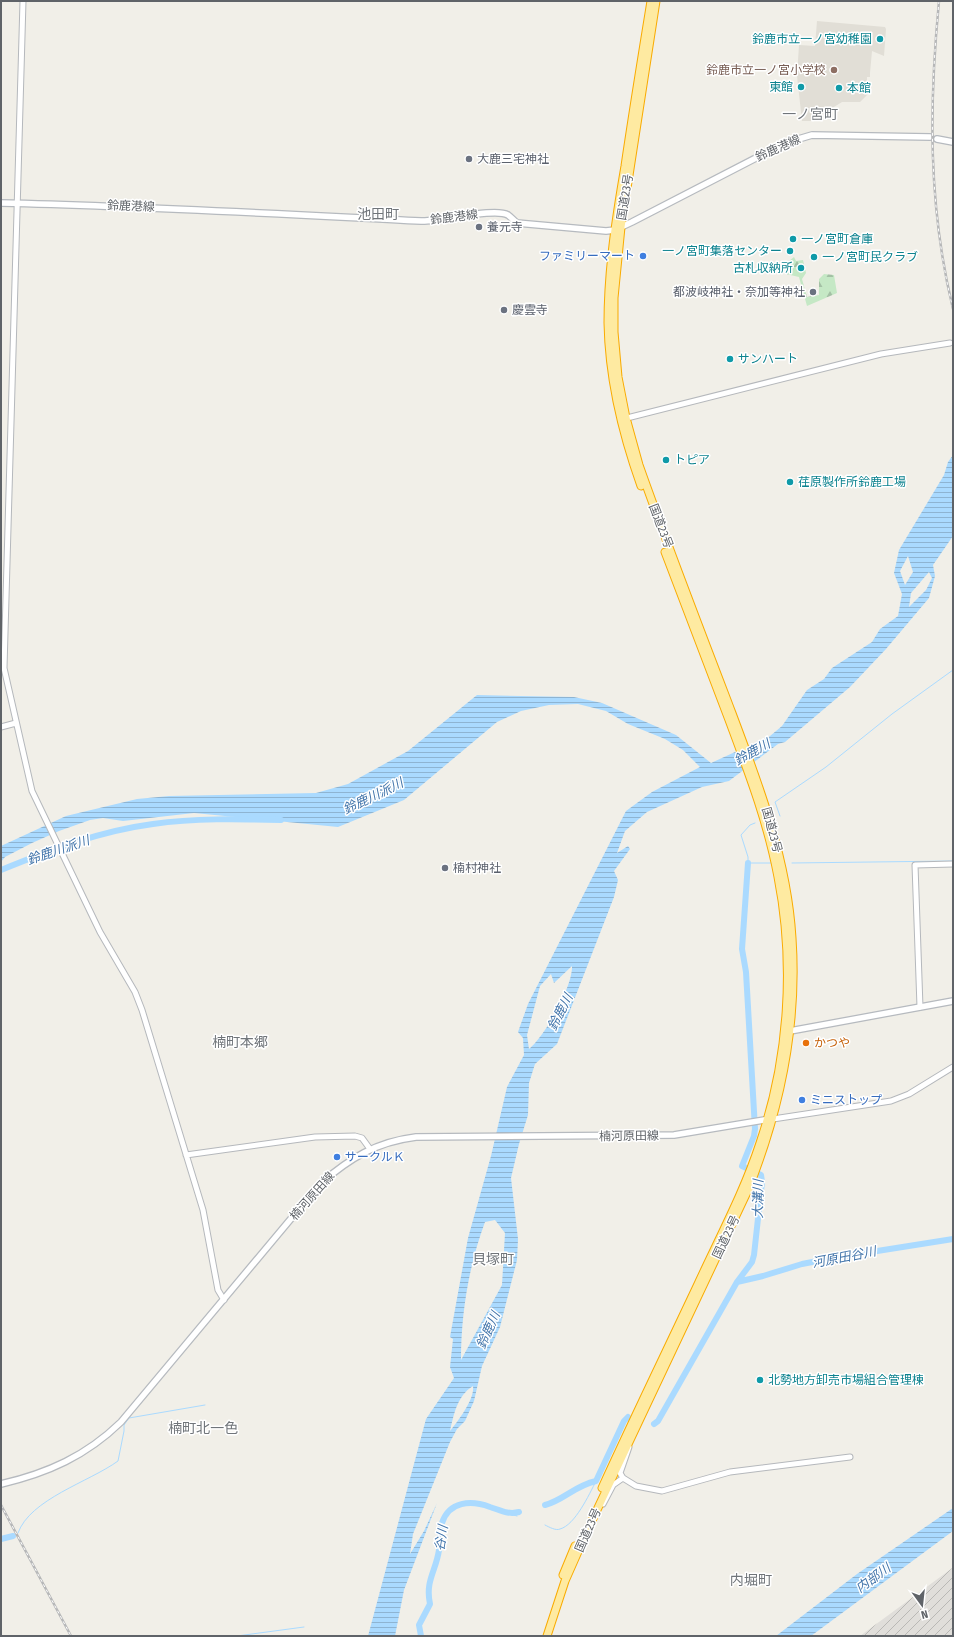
<svg xmlns="http://www.w3.org/2000/svg" width="954" height="1637" font-family="'Fira Sans Condensed','Noto Sans JP',sans-serif">
<defs>
<pattern id="industrial-furrows" width="10" height="10" patternUnits="userSpaceOnUse"><rect width="10" height="10" fill="#e0deda"/><path d="M-1 1l2-2M0 10L10 0M9 11l2-2" fill="none" stroke="#b9b8b5"/></pattern>
<pattern id="forest-firs" width="22" height="20" patternUnits="userSpaceOnUse"><rect width="22" height="20" fill="#c5e8c5"/><path d="M5 1l3.5 6h-7zM16 11l3.5 6h-7z" fill="#a3c0a4"/></pattern>
<pattern id="water-rules" width="6" height="5" patternUnits="userSpaceOnUse"><rect width="6" height="5" fill="#aadaff"/><path d="M0 2.5h6" fill="none" stroke="#8eb4d2"/></pattern>
</defs>
<rect width="100%" height="100%" fill="#f1efe8"/>
<path fill="url(#industrial-furrows)" d="M 953,1567 L 953,1636 L 860,1636 L 951,1569 Z"/>
<path fill="#e1ded6" d="M 817,21 L 885,27 L 886,29 L 884,56 L 872,51 L 870,73 L 870,77 L 867,77 L 867,95 L 860,102 L 842,102 L 811,121 L 802,121 L 797,76 L 799,45 L 815,46 Z"/>
<path fill="url(#forest-firs)" d="M 794,257 L 796,261 L 803,260 L 806,273 L 802,279 L 807,297 L 819,295 L 819,279 L 824,274 L 834,275 L 837,293 L 807,306 L 799,277 L 786,274 L 789,261 Z"/>
<path fill="url(#water-rules)" fill-rule="evenodd" d="M 953,455 L 953,536 L 933,565 L 935,576 L 929,598 L 886,649 L 850,687 L 785,742 L 778,744 L 729,781 L 702,787 L 647,812 L 625,831 L 617,853 L 628,846 L 630,849 L 614,871 L 618,880 L 614,897 L 557,1044 L 535,1064 L 529,1083 L 528,1115 L 519,1144 L 511,1178 L 518,1239 L 517,1260 L 500,1327 L 482,1366 L 474,1401 L 465,1421 L 457,1429 L 450,1442 L 413,1534 L 410,1554 L 424,1531 L 437,1503 L 404,1590 L 395,1636 L 368,1636 L 426,1419 L 454,1378 L 450,1367 L 453,1339 L 450,1337 L 468,1238 L 491,1156 L 507,1087 L 524,1055 L 523,1038 L 518,1032 L 528,1004 L 626,811 L 652,792 L 700,767 L 683,750 L 665,739 L 628,724 L 606,711 L 578,704 L 549,705 L 521,711 L 497,722 L 404,800 L 338,827 L 194,813 L 123,821 L 103,818 L 90,820 L 59,831 L 32,843 L 5,857 L 1,862 L 1,846 L 66,816 L 137,799 L 169,796 L 316,793 L 348,784 L 408,751 L 477,695 L 574,697 L 602,703 L 676,735 L 711,763 L 770,736 L 782,726 L 807,690 L 824,679 L 832,668 L 872,642 L 880,629 L 898,616 L 902,594 L 894,573 L 899,550 L 944,475 L 948,462 ZM 908,556 L 913,572 L 905,585 L 900,571 ZM 929,572 L 932,578 L 926,590 L 909,607 L 911,593 ZM 572,966 C 573,986 545,1036 529,1049 L 527,1035 L 540,986 L 551,974 L 554,983 ZM 495,1220 L 505,1233 L 502,1285 L 461,1360 C 461,1313 469,1265 485,1222 ZM 473,1386 C 475,1399 458,1421 450,1431 C 454,1414 457,1396 473,1386 Z
M 953,1508 L 953,1531 L 811,1636 L 776,1636 L 857,1574 Z"/>
<g fill="none" stroke-linecap="round" stroke-linejoin="round">
<path stroke="#aadaff" stroke-width="1" d="M 780,816 L 775,802 L 826,767 L 892,714 L 953,670
M 755,823 L 750,825 L 741,835 L 748,857 L 748,863 L 772,863
M 792,863 L 953,861
M 510,1514 L 517,1516
M 545,1525 C 549,1527 556,1531 560,1529 C 575,1525 589,1495 596,1481
M 18,1533 C 30,1499 89,1482 118,1461 L 124,1431 L 124,1425 L 129,1418 L 205,1405
M 237,1636 L 304,1627"/>
<path stroke="#aadaff" stroke-width="6" d="M 1,870 C 50,850 100,831 153,824 C 195,818 238,819 281,820
M 737,1282 L 763,1276 L 802,1264 L 833,1258 L 953,1239
M 654,1424 L 658,1421 L 737,1282 L 752,1262 L 754,1255 L 762,1182 L 761,1175 L 742,1166 L 754,1136 L 755,1129 L 746,972 L 742,949 L 748,863
M 545,1505 C 564,1500 574,1486 596,1481 L 624,1421 L 628,1417
M 1,1539 L 13,1536
M 421,1636 L 419,1625 L 430,1604 C 425,1581 436,1571 439,1550 C 440,1541 439,1532 442,1523 C 449,1501 471,1500 490,1507 C 500,1510 508,1515 519,1512"/>
<defs>
<path id="tertiary" d="M 23,1 L 4,668 L 32,791 L 100,932 L 135,992 L 142,1010 L 203,1210 L 218,1290 L 224,1300
M 623,419 L 881,354 L 950,343
M 1,727 L 16,723
M 920,1007 L 915,865 L 953,864
M 773,1119 L 891,1101 L 909,1094 L 953,1067
M 186,1155 L 315,1137 L 355,1136 L 362,1138 L 370,1149
M 629,1447 L 620,1473 L 623,1478 L 636,1486 L 662,1491 L 730,1472 L 850,1457
M 603,1504 L 613,1485 L 623,1478"/>
<path id="secondary" d="M 937,139 L 953,142
M 1,203 C 141,206 281,214 421,221 C 440,222 495,207 508,215 C 511,217 514,221 517,223 L 606,231 L 615,230 L 632,222 L 785,143 L 812,135 L 930,137
M 790,1031 L 953,1001
M 1,1484 C 48,1473 86,1456 121,1422 L 320,1184 C 350,1158 376,1142 416,1137 L 674,1135 L 770,1119"/>
<path id="trunk" d="M 641,486 C 622,433 609,379 608,323 C 608,270 616,218 625,166 C 633,111 642,56 651,1
M 602,1488 C 633,1420 666,1352 698,1284 C 719,1238 744,1192 760,1143 C 789,1058 795,964 778,877 C 768,823 748,771 729,720 C 708,664 686,608 665,552
M 563,1575 L 575,1546
M 547,1636 L 565,1581 L 588,1529 L 748,1190 C 780,1110 798,1025 792,938 C 787,855 756,777 727,700 C 697,622 667,544 639,465 L 626,418 L 618,377 L 614,332 L 614,298 L 621,227 L 656,1"/>
</defs>
<use href="#tertiary" stroke="#b5b8bc" stroke-width="7"/>
<use href="#secondary" stroke="#b6babf" stroke-width="8"/>
<use href="#trunk" stroke="#f9ab00" stroke-width="9"/>
<use href="#tertiary" stroke="#fff" stroke-width="5"/>
<use href="#secondary" stroke="#fff" stroke-width="5.5"/>
<use href="#trunk" stroke="#feeaa1" stroke-width="7"/>
<defs>
<path id="rail" d="M 939,1 C 929,106 928,206 953,309
M 1,1505 L 71,1636"/>
</defs>
<use href="#rail" stroke="#b6b7b8" stroke-width="2.5"/>
<use href="#rail" stroke="#fff" stroke-width="1" stroke-dasharray="3" stroke-linecap="butt"/>
</g>
<g fill="#0f9aa8" stroke="#fff" stroke-width="1.5">
<circle cx="880" cy="39" r="4"/>
<circle cx="801" cy="87" r="4"/>
<circle cx="839" cy="88" r="4"/>
<circle cx="793" cy="239" r="4"/>
<circle cx="790" cy="251" r="4"/>
<circle cx="814" cy="257" r="4"/>
<circle cx="801" cy="268" r="4"/>
<circle cx="730" cy="359" r="4"/>
<circle cx="666" cy="460" r="4"/>
<circle cx="790" cy="482" r="4"/>
<circle cx="760" cy="1380" r="4"/>
</g>
<circle fill="#8d6e63" stroke="#fff" stroke-width="1.5" cx="834" cy="70" r="4"/>
<g fill="#6b7280" stroke="#fff" stroke-width="1.5">
<circle cx="469" cy="159" r="4"/>
<circle cx="479" cy="227" r="4"/>
<circle cx="813" cy="292" r="4"/>
<circle cx="504" cy="310" r="4"/>
<circle cx="445" cy="868" r="4"/>
</g>
<g fill="#3f7fe0" stroke="#fff" stroke-width="1.5">
<circle cx="643" cy="256" r="4"/>
<circle cx="802" cy="1100" r="4"/>
<circle cx="337" cy="1157" r="4"/>
</g>
<circle fill="#e8710a" stroke="#fff" stroke-width="1.5" cx="806" cy="1043" r="4"/>
<g text-anchor="middle" dominant-baseline="central" stroke-width="3" stroke-linejoin="round" paint-order="stroke">
<g font-size="12" fill="#0d838f" stroke="#fff" text-anchor="start">
<text x="872" y="39" text-anchor="end">鈴鹿市立一ノ宮幼稚園</text>
<text x="793" y="87" text-anchor="end">東館</text>
<text x="847" y="88">本館</text>
<text x="801" y="239">一ノ宮町倉庫</text>
<text x="782" y="251" text-anchor="end">一ノ宮町集落センター</text>
<text x="822" y="257">一ノ宮町民クラブ</text>
<text x="793" y="268" text-anchor="end">古札収納所</text>
<text x="738" y="359">サンハート</text>
<text x="674" y="460">トピア</text>
<text x="798" y="482">荏原製作所鈴鹿工場</text>
<text x="768" y="1380">北勢地方卸売市場組合管理棟</text>
</g>
<g font-size="12" fill="#785e54" stroke="#fff" text-anchor="end">
<text x="826" y="70">鈴鹿市立一ノ宮小学校</text>
</g>
<g font-size="12" fill="#5f6368" stroke="#fff">
<text transform="translate(778 148) rotate(-24)">鈴鹿港線</text>
<text transform="translate(625 197) rotate(-81)">国道23号</text>
<text transform="translate(131 206) rotate(2)">鈴鹿港線</text>
<text transform="translate(454 217) rotate(-7)">鈴鹿港線</text>
<text transform="translate(661 526) rotate(69)">国道23号</text>
<text transform="translate(772 830) rotate(75)">国道23号</text>
<text transform="translate(629 1136) rotate(-1)">楠河原田線</text>
<text transform="translate(312 1196) rotate(-48)">楠河原田線</text>
<text transform="translate(726 1237) rotate(-65)">国道23号</text>
<text transform="translate(588 1530) rotate(-66)">国道23号</text>
</g>
<g font-size="12" fill="#5b616d" stroke="#fff" text-anchor="start">
<text x="477" y="159">大鹿三宅神社</text>
<text x="487" y="227">養元寺</text>
<text x="805" y="292" text-anchor="end">都波岐神社・奈加等神社</text>
<text x="512" y="310">慶雲寺</text>
<text x="453" y="868">楠村神社</text>
</g>
<g font-size="12" fill="#366cbe" stroke="#fff" text-anchor="start">
<text x="635" y="256" text-anchor="end">ファミリーマート</text>
<text x="810" y="1100">ミニストップ</text>
<text x="345" y="1157">サークルＫ</text>
</g>
<g font-size="12" fill="#c56008" stroke="#fff" text-anchor="start">
<text x="814" y="1043">かつや</text>
</g>
<g font-size="13" font-style="italic" fill="#4174aa" stroke="#fff">
<text transform="translate(752 752) rotate(-29)">鈴鹿川</text>
<text transform="translate(373 796) rotate(-26)">鈴鹿川派川</text>
<text transform="translate(58 850) rotate(-19)">鈴鹿川派川</text>
<text transform="translate(560 1012) rotate(-63)">鈴鹿川</text>
<text transform="translate(758 1199) rotate(-89)">大溝川</text>
<text transform="translate(844 1257) rotate(-11)">河原田谷川</text>
<text transform="translate(488 1330) rotate(-66)">鈴鹿川</text>
<text transform="translate(441 1538) rotate(-81)">谷川</text>
<text transform="translate(873 1578) rotate(-36)">内部川</text>
</g>
<g font-size="14" fill="#70757a" stroke="#fff">
<text x="810" y="114">一ノ宮町</text>
<text x="378" y="214">池田町</text>
<text x="240" y="1042">楠町本郷</text>
<text x="493" y="1259">貝塚町</text>
<text x="203" y="1428">楠町北一色</text>
<text x="751" y="1580">内堀町</text>
</g>
</g>
<rect width="954" height="1637" fill="none" stroke="#5f6368" stroke-width="4"/>
<g transform="translate(922 1605) rotate(165)" stroke="#ffffff" stroke-width="3" paint-order="stroke">
<path d="M0-3L7 15L0 10L-7 15Z" fill="#5f6368"/>
<text y="-6" font-size="11" font-weight="bold" text-anchor="middle" fill="#5f6368">N</text>
</g>
</svg>
